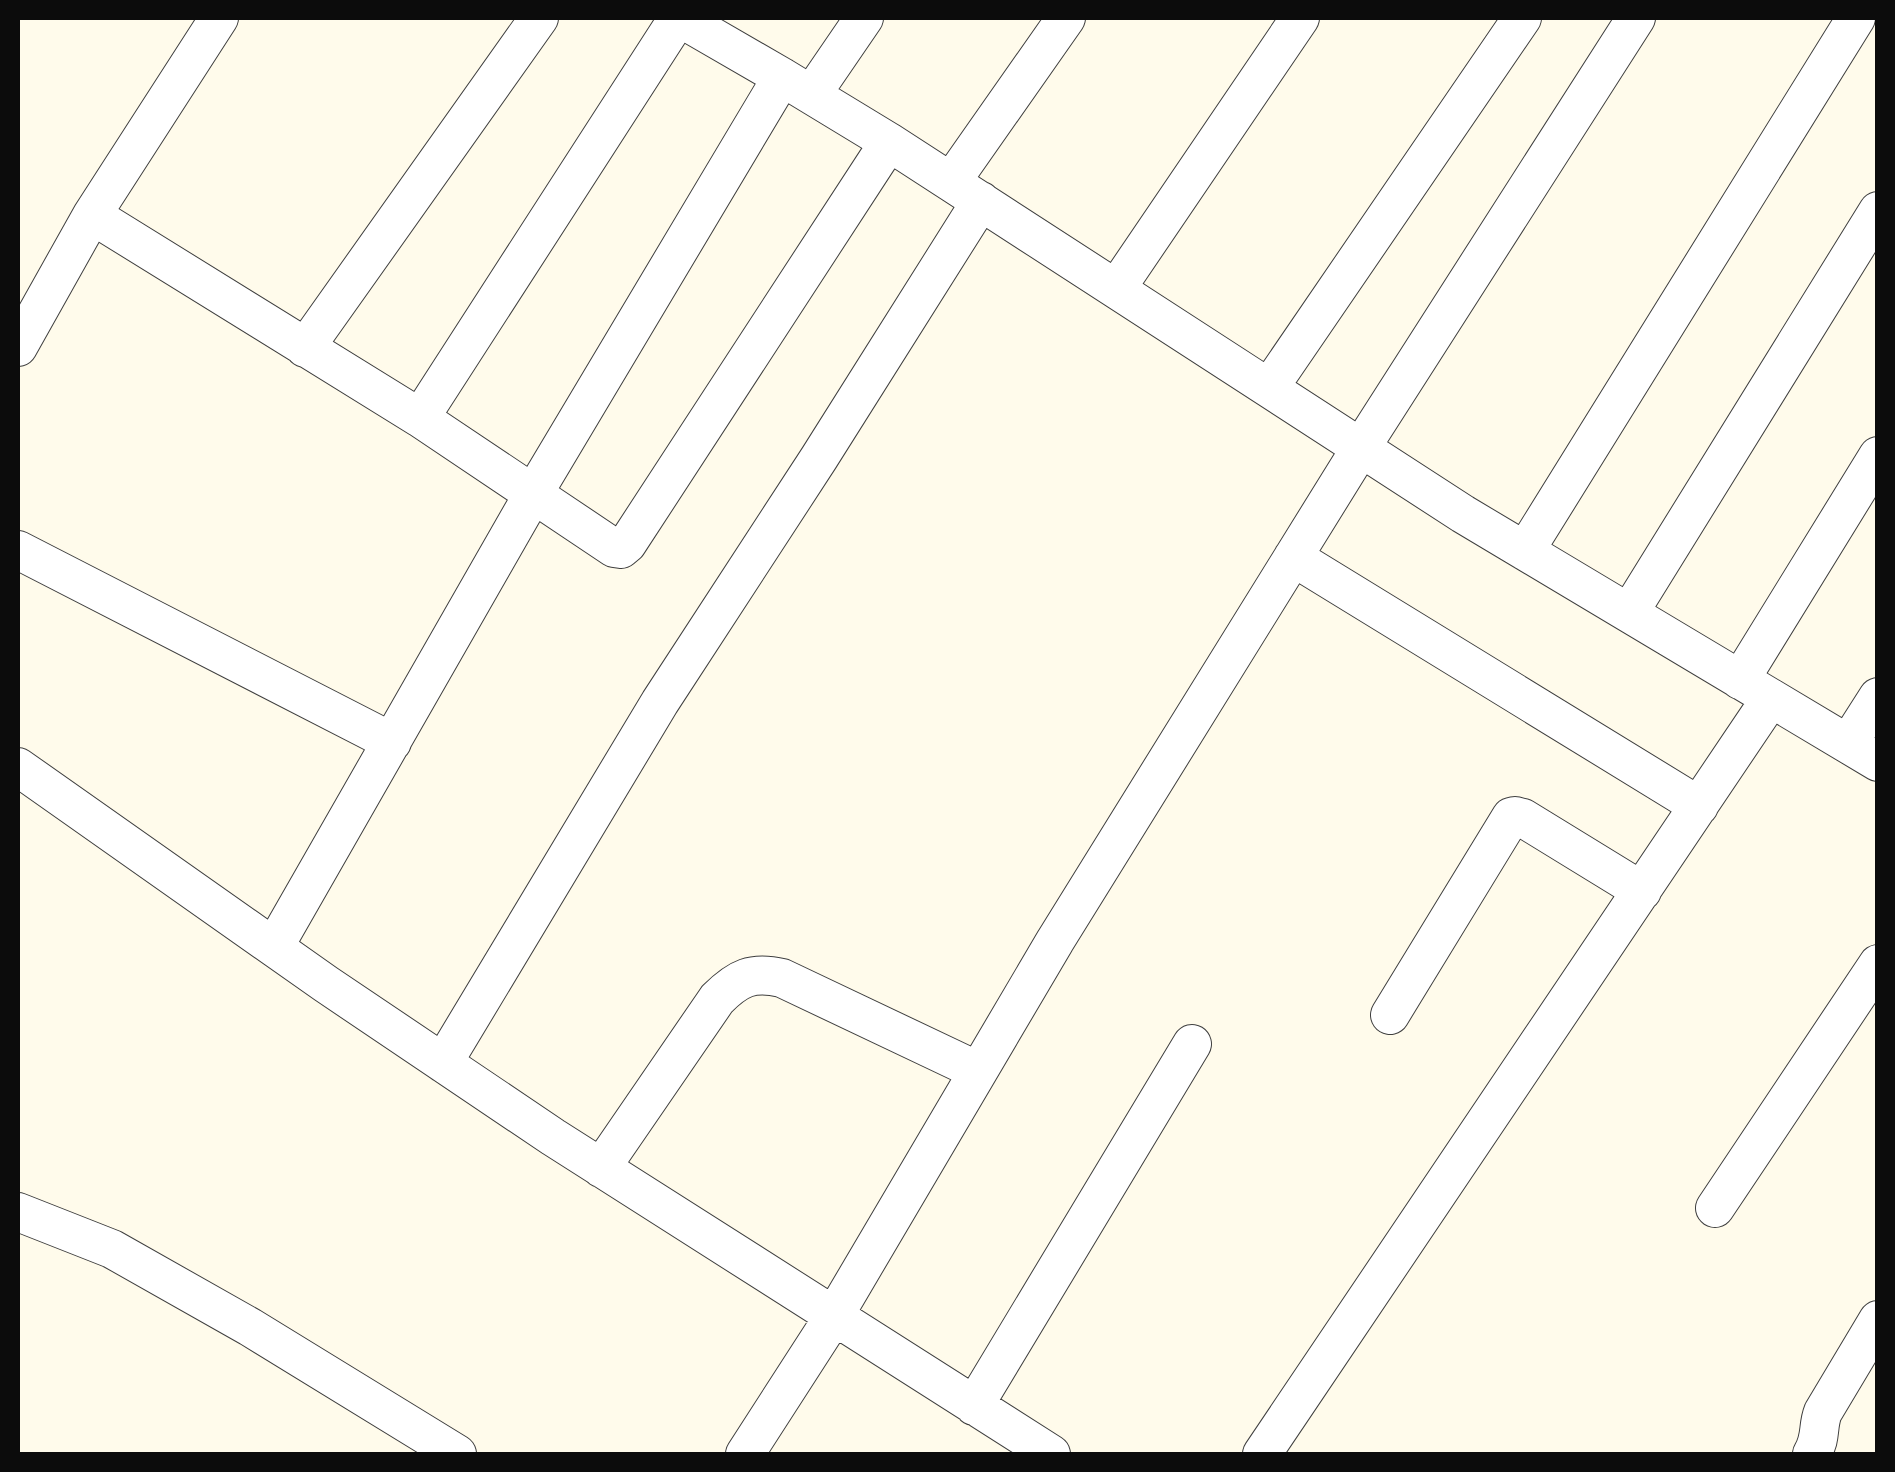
<svg xmlns="http://www.w3.org/2000/svg" width="1895" height="1472" font-family="Georgia,serif">
<rect width="100%" height="100%" fill="#fffbeb"/>
<g fill="none" stroke-linecap="round" stroke-linejoin="round">
<defs>
<path id="minor" d="M 680,18 L 782,77 L 889,142 L 1463,514 L 1878,762
M 812,94 L 864,18
M 951,182 L 1066,18
M 92,215 L 420,418 L 614,548 L 621,549 L 627,544 L 889,142
M 1116,289 L 1300,18
M 18,347 L 92,215 L 219,18
M 305,348 L 539,18
M 1269,388 L 1522,18
M 420,418 L 678,18
M 18,550 L 392,742
M 1525,551 L 1856,18
M 1293,557 L 1699,806
M 1629,613 L 1878,211
M 1740,680 L 1878,456
M 1848,744 L 1878,697
M 18,767 L 326,984 L 553,1137 L 1051,1454
M 274,947 L 532,496 L 782,77
M 1390,1015 L 1511,817 L 1515,816 L 1523,818 L 1642,891
M 443,1063 L 660,702 L 819,458 L 981,201
M 601,1168 L 717,999 C 738,978 752,971 782,978 L 978,1071
M 1715,1208 L 1878,964
M 18,1212 L 112,1249 L 250,1327 L 457,1454
M 974,1406 L 1192,1044
M 745,1454 L 834,1316 L 1055,941 L 1362,446 L 1636,18
M 1262,1454 L 1771,698
M 1812,1454 C 1822,1437 1817,1427 1823,1412 L 1878,1320"/>
</defs>
<use href="#minor" stroke="#3f3f3f" stroke-width="40"/>
<use href="#minor" stroke="#fff" stroke-width="38"/>
</g>
<rect width="1895" height="1472" fill="none" stroke="#0c0c0c" stroke-width="40"/>
</svg>
